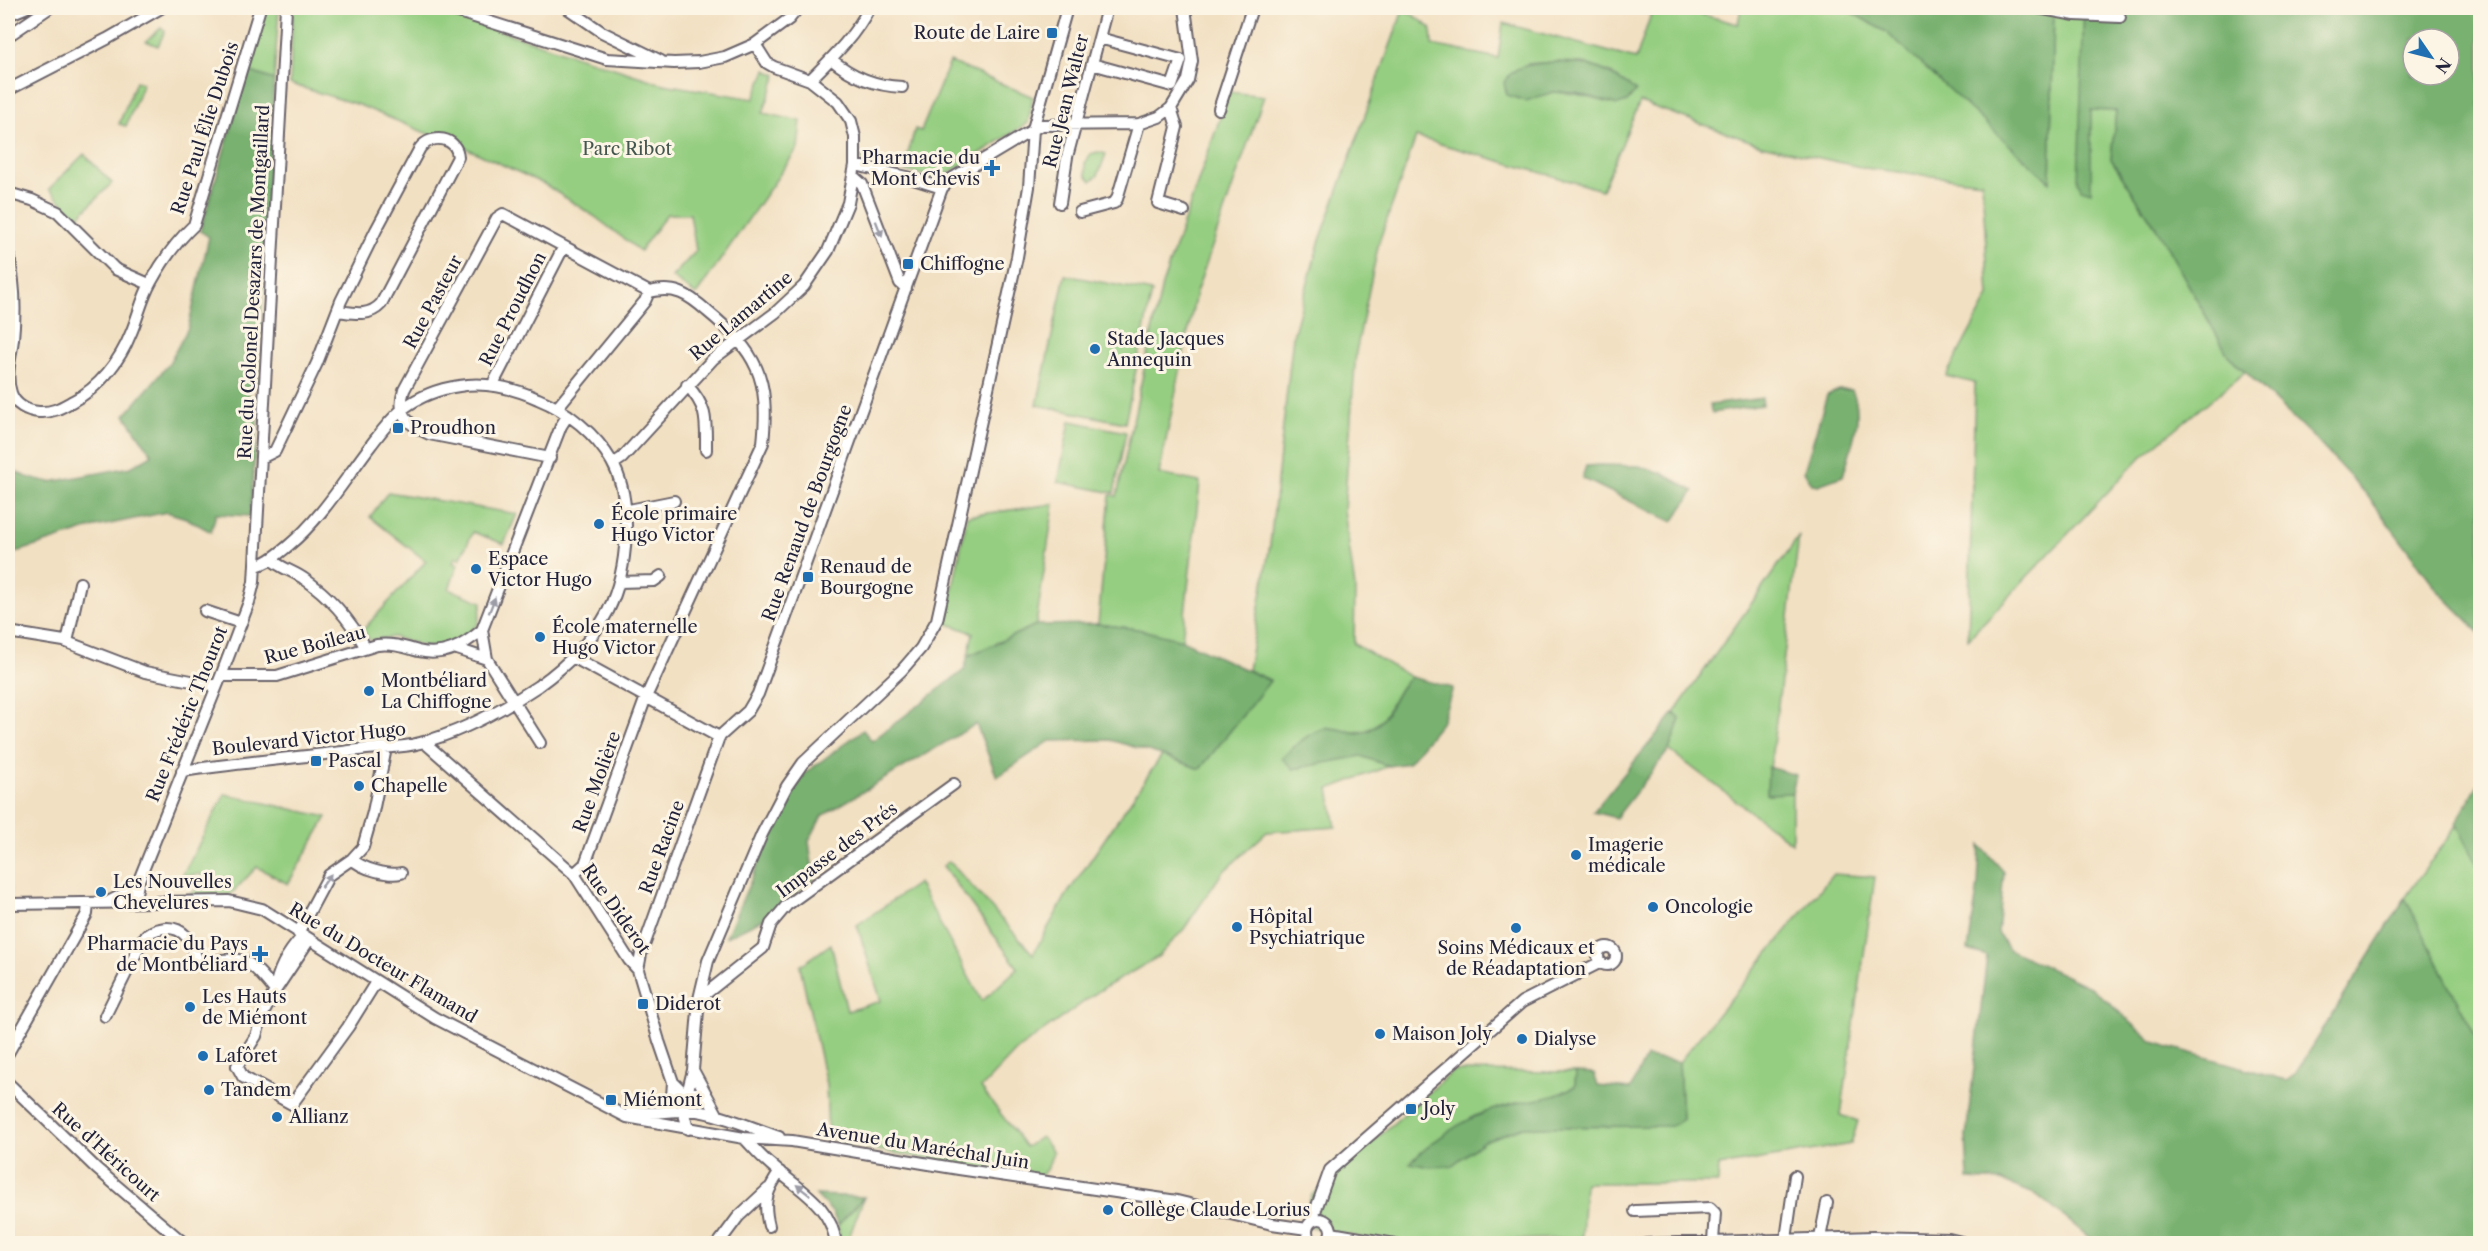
<svg xmlns="http://www.w3.org/2000/svg" width="2488" height="1251" font-family="'Libre Caslon Text',serif">
<rect width="100%" height="100%" fill="#fcf5e5"/>
<filter id="ink" filterUnits="userSpaceOnUse"><feTurbulence type="fractalNoise" baseFrequency=".0167" numOctaves="2"/><feDisplacementMap in="SourceGraphic" scale="12" xChannelSelector="R" yChannelSelector="G"/><feConvolveMatrix kernelMatrix="1 2 1 2 8 2 1 2 1" color-interpolation-filters="sRGB"/></filter>
<filter id="wash" filterUnits="userSpaceOnUse"><feTurbulence type="fractalNoise" baseFrequency=".008" numOctaves="4" result="noise"/><feDisplacementMap in="SourceGraphic" scale="24" xChannelSelector="R" yChannelSelector="G"/><feGaussianBlur stdDeviation="1.35" result="paint"/><feColorMatrix in="noise" values="0 0 0 0 0 0 0 0 0 0 0 0 0 0 0 0 0 1.4 0 .05"/><feComposite in="paint" operator="in"/></filter>
<g filter="url(#wash)">
<rect width="100%" height="100%" fill="#f2e0c2"/>
<path fill="#95ce81" stroke="#5c785e" stroke-width="1.5" fill-rule="evenodd" d="M 266,8 L 279,8 L 274,80 L 248,71 Z
M 293,8 L 429,8 L 663,84 L 754,99 L 766,70 L 777,75 L 763,113 L 801,121 L 798,148 L 696,295 L 672,277 L 696,251 L 690,214 L 667,214 L 640,251 L 594,216 L 544,184 L 442,137 L 433,136 L 359,105 L 290,84 Z
M 1653,8 L 1678,8 L 1738,24 L 1741,8 L 1844,8 L 1886,32 L 2050,181 L 2054,8 L 2084,8 L 2083,36 L 2091,110 L 2116,111 L 2111,159 L 2157,229 L 2228,355 L 2245,372 L 2141,457 L 1968,639 L 1975,383 L 1946,376 L 1989,296 L 1982,182 L 1865,168 L 1761,145 L 1640,102 L 1602,190 L 1416,137 L 1379,242 L 1356,352 L 1344,510 L 1355,588 L 1354,644 L 1411,677 C 1401,685 1398,692 1392,703 C 1375,736 1359,735 1326,727 L 1293,769 L 1361,756 L 1389,766 L 1329,789 L 1336,827 L 1267,832 L 1222,873 L 1184,929 L 1158,957 L 1099,991 L 1017,1050 L 981,1088 L 1026,1147 L 1041,1137 L 1053,1152 L 1048,1167 L 1039,1179 L 843,1144 L 828,1136 L 826,1084 L 800,966 L 831,944 L 847,1011 L 881,1001 L 857,925 L 918,883 L 982,1001 L 1018,968 L 943,866 L 949,861 L 1033,954 L 1066,896 L 1162,755 L 1200,769 L 1270,680 L 1248,670 L 1270,545 L 1293,336 L 1319,243 L 1402,13 L 1409,12 L 1431,28 L 1432,45 L 1498,58 L 1503,23 L 1636,59 ZM 1554,62 L 1584,63 L 1613,74 L 1618,105 L 1576,94 L 1553,92 L 1527,64 Z
M 161,28 L 165,31 L 158,46 L 146,41 Z
M 950,62 L 1033,97 L 1028,123 L 940,179 L 862,161 L 861,157 L 904,168 L 915,129 L 921,131 Z
M 136,81 L 143,83 L 126,126 L 119,124 Z
M 1229,92 L 1264,96 L 1196,293 L 1159,474 L 1200,482 L 1182,640 L 1137,629 L 1098,624 L 1110,495 L 1117,496 L 1162,285 Z
M 1098,152 L 1106,154 L 1098,175 L 1091,181 L 1086,175 L 1085,163 L 1091,154 Z
M 84,154 L 112,183 L 77,218 L 49,189 Z
M 1065,275 L 1152,292 L 1125,423 L 1037,405 Z
M 1070,421 L 1126,432 L 1114,493 L 1058,482 Z
M 388,492 L 517,514 L 504,544 L 473,532 L 460,559 L 455,557 L 453,563 L 458,564 L 449,589 L 482,602 L 478,624 L 470,632 L 449,645 L 428,647 L 393,637 L 370,640 L 362,631 L 426,561 L 370,517 Z
M 1054,504 L 1036,625 L 968,656 L 973,633 L 946,623 L 967,516 Z
M 1799,536 L 1767,793 L 1792,793 L 1792,843 L 1669,750 L 1680,719 L 1674,713 Z
M 225,794 L 327,817 L 288,884 L 257,867 L 230,895 L 188,895 L 200,887 L 202,874 L 182,876 Z
M 2457,825 L 2480,869 L 2480,1045 L 2405,898 Z
M 1833,874 L 1875,877 L 1841,1115 L 1858,1121 L 1851,1144 L 1719,1166 L 1718,1183 L 1585,1183 L 1582,1238 L 1386,1243 L 1302,1225 L 1311,1196 L 1453,1071 L 1576,1072 L 1575,1086 L 1557,1096 L 1512,1104 L 1471,1117 L 1451,1166 L 1484,1141 L 1523,1127 L 1671,1126 L 1682,1120 L 1679,1062 Z
M 864,1197 L 847,1243 L 840,1243 L 838,1225 Z"/>
<path fill="#78b16f" stroke="#4d6a55" stroke-width="1.5" fill-rule="evenodd" d="M 1844,8 L 2054,8 L 2050,182 L 1886,32 Z
M 2084,8 L 2480,8 L 2480,633 L 2439,592 L 2367,495 L 2316,440 L 2228,355 L 2157,229 L 2111,159 L 2116,111 L 2091,110 L 2091,192 L 2081,189 L 2078,182 ZM 2413,39 L 2449,39 L 2449,75 L 2413,75 Z
M 1554,62 C 1593,63 1604,68 1636,91 L 1627,102 L 1618,105 L 1576,93 L 1553,92 L 1526,101 L 1507,95 L 1504,83 C 1514,63 1534,64 1554,62 Z
M 248,71 L 274,80 L 258,384 L 249,384 L 248,409 L 258,415 L 250,516 L 216,514 L 211,532 L 186,518 L 167,512 L 91,528 L 8,555 L 8,468 L 27,477 L 50,482 L 131,467 L 152,455 L 125,415 L 168,365 L 188,328 L 209,237 L 200,231 Z
M 1839,390 L 1852,390 C 1865,416 1850,450 1843,476 L 1818,485 L 1812,484 L 1804,471 L 1827,395 Z
M 1762,398 L 1762,405 L 1712,413 L 1709,405 Z
M 1600,465 L 1639,466 L 1662,473 L 1694,491 L 1673,522 L 1582,478 L 1586,466 Z
M 1098,624 L 1137,629 L 1182,640 L 1270,681 L 1200,769 L 1162,755 L 1110,740 L 1050,741 L 997,777 L 976,724 L 822,816 L 809,841 L 814,879 L 763,919 L 726,937 L 784,805 L 804,774 L 863,730 L 872,741 L 964,670 L 968,656 L 1036,625 Z
M 1411,677 L 1453,688 L 1441,723 L 1408,763 L 1389,766 L 1361,756 L 1293,769 L 1282,758 C 1292,748 1313,728 1328,728 C 1342,727 1358,739 1373,728 C 1391,716 1394,690 1411,677 Z
M 1674,713 L 1680,719 L 1669,750 L 1616,818 L 1593,812 Z
M 1768,767 L 1796,775 L 1792,793 L 1767,794 Z
M 2480,781 L 2480,869 L 2456,823 Z
M 1980,845 L 2004,872 L 1998,933 L 2008,949 L 2092,988 L 2153,1042 L 2286,1080 L 2296,1073 L 2405,898 L 2480,1045 L 2480,1243 L 2096,1243 L 2037,1195 L 2001,1181 L 1968,1179 L 1966,1136 L 1987,956 L 1968,950 L 1978,885 Z
M 1646,1057 L 1679,1062 L 1682,1120 L 1671,1126 L 1523,1127 L 1484,1141 L 1451,1166 L 1430,1167 L 1410,1163 C 1439,1134 1472,1113 1513,1104 C 1538,1098 1552,1100 1575,1086 L 1576,1072 L 1594,1073 L 1598,1086 L 1630,1089 Z
M 816,1195 L 864,1197 L 838,1225 L 832,1212 Z"/>
</g>
<g filter="url(#ink)">
<g fill="none" stroke-linecap="round" stroke-linejoin="round">
<defs>
<path id="minor" d="M 446,8 L 607,59 L 674,63 L 699,62 L 725,57 L 755,44 L 789,19 L 798,8
M 567,8 L 602,32 L 661,61
M 2038,8 L 2075,15 L 2120,17
M 8,15 L 25,8
M 8,36 L 49,8
M 831,59 C 851,76 875,86 902,87
M 1092,64 L 1172,86 L 1181,60 L 1099,38
M 810,80 C 831,59 856,35 869,8
M 8,90 L 107,39 L 161,8
M 1171,108 L 1177,127 L 1158,203 L 1184,211
M 1219,109 L 1252,8
M 855,165 L 907,177 L 942,188
M 854,177 L 862,184 L 900,283 L 906,288
M 8,193 L 32,200 L 58,212 L 115,269 L 149,284
M 1060,203 L 1067,157 L 1107,8
M 1080,212 L 1114,203 L 1117,199 L 1139,124
M 8,253 C 15,281 16,309 13,339 C 11,357 5,375 11,393 C 15,405 27,411 39,412 C 53,413 62,407 73,401 C 99,388 120,361 131,333 C 138,317 142,298 151,282 C 163,260 176,242 194,225 L 260,8
M 493,384 L 563,248
M 687,385 C 708,408 706,420 706,450
M 557,408 L 645,301 L 649,292
M 261,458 L 275,451 L 317,363 L 341,301 L 376,230 L 420,148 C 432,133 457,137 458,157 L 381,304 C 369,317 354,313 338,311
M 550,458 L 429,434 C 407,424 396,415 404,390 L 497,218 L 503,214 L 649,292 C 675,286 688,294 707,311 C 757,352 770,378 763,443 L 646,697 L 585,864 L 574,874
M 613,464 L 622,458 L 713,359 L 775,313 L 804,286 L 828,251 L 848,203 L 855,165 L 855,137 L 851,121 L 838,102 L 810,80 L 774,67 L 767,63 L 755,44
M 624,511 L 674,501
M 271,559 C 280,568 293,571 303,578 C 330,596 350,620 366,648
M 619,582 L 654,581 L 661,576
M 205,611 L 241,623
M 482,630 L 487,659 L 540,743
M 8,632 L 64,641 L 145,672 L 217,686
M 67,642 L 80,583
M 457,649 L 487,659
M 573,657 L 719,737
M 221,676 L 277,676 L 377,645 C 392,643 404,647 418,651 C 444,657 463,646 482,630 L 561,426 L 568,415
M 424,742 L 574,874 L 629,960 L 638,970 L 659,1041 L 673,1082 L 681,1090 L 706,1095
M 182,771 C 243,762 305,757 366,749 C 384,747 403,748 420,743 C 462,732 502,710 538,686 C 566,666 592,641 608,611 C 628,571 634,501 612,462 C 596,434 568,411 538,399 C 513,388 487,381 459,386 C 439,389 420,396 404,408 C 391,418 381,432 371,445 C 345,479 321,519 288,546 C 278,554 268,563 256,566
M 352,859 C 362,869 388,876 401,873
M 108,902 L 124,894 L 139,880
M 134,902 L 139,880 L 221,676 L 249,602 L 254,582 L 286,8
M 8,904 L 229,901 L 262,909 L 435,1018 L 627,1117 L 744,1138 L 792,1141 L 959,1169 L 1177,1201 L 1272,1224 L 1307,1229
M 298,933 L 329,875 L 352,859 L 363,847 L 373,812 L 386,748
M 309,940 L 275,991 L 262,1016 L 256,1036 L 237,1066 L 243,1077 L 292,1104 L 348,1027 L 376,982
M1598 956a9 9 0 1 1 18 0a9 9 0 1 1-18 0Z
M 638,970 L 641,954 L 719,737 L 748,711 L 758,694 L 942,188 L 951,179 L 1041,125 L 1139,124 L 1159,117 L 1171,108 L 1188,80 L 1192,61 L 1185,8
M 275,991 C 277,970 289,951 303,936
M 699,999 L 763,948 L 771,924 L 787,905 L 954,784
M 105,1016 L 143,939 C 153,927 174,923 186,936 C 192,942 195,954 198,962 C 244,959 244,952 275,991
M 8,1053 L 87,914 L 88,904
M 693,1070 L 718,1116
M 8,1083 L 97,1169 L 185,1244
M 631,1111 C 653,1116 675,1109 697,1111 C 721,1114 755,1129 779,1137
M 671,1111 L 673,1082
M 688,1129 L 683,1110 L 693,1070 L 699,999 L 708,961 L 762,834 L 787,786 L 803,763 L 902,670 L 921,648 L 937,620 L 1017,257 L 1029,187 L 1033,129 L 1067,8
M 744,1138 C 752,1146 760,1156 770,1164 C 797,1189 831,1203 836,1244
M 1635,1211 L 1710,1208 L 1715,1213 L 1713,1241
M1307 1231a12 12 0 1 1 24 0a12 12 0 1 1-24 0Z
M 1312,1220 L 1330,1170 L 1522,1002 L 1601,962
M 769,1226 C 763,1203 766,1191 780,1172
M 1331,1233 L 1395,1244
M 1820,1238 L 1827,1203
M 1786,1239 L 1795,1176
M 718,1244 L 738,1217 L 768,1189
M 1646,1244 L 1873,1237 L 1949,1239 L 1970,1244"/>
</defs>
<use href="#minor" stroke="#6b646a" stroke-width="14"/>
<use href="#minor" stroke="#fff" stroke-width="10"/>
</g>
<defs><path id="oneway-solid" d="M-6-.8H1V-3.2L6.5 0L1 3.2V.8H-6Z" transform="scale(1.5)"/></defs>
<g fill="#9c9ca7">
<use href="#oneway-solid" transform="translate(879 229) rotate(69)"/>
<use href="#oneway-solid" transform="translate(492 605) rotate(-69)"/>
<use href="#oneway-solid" transform="translate(326 881) rotate(-54)"/>
<use href="#oneway-solid" transform="translate(803 1190) rotate(-142)"/>
</g>
</g>
<g fill="#1f6fb2" stroke="#fcf5e5" stroke-width="2">
<rect x="1046" y="27" width="12" height="12" rx="3"/>
<path d="M989 159h6v6h6v6h-6v6h-6v-6h-6v-6h6z"/>
<rect x="902" y="258" width="12" height="12" rx="3"/>
<circle cx="1095" cy="349" r="6"/>
<rect x="392" y="422" width="12" height="12" rx="3"/>
<circle cx="599" cy="524" r="6"/>
<circle cx="476" cy="569" r="6"/>
<rect x="802" y="571" width="12" height="12" rx="3"/>
<circle cx="540" cy="637" r="6"/>
<circle cx="369" cy="691" r="6"/>
<rect x="310" y="755" width="12" height="12" rx="3"/>
<circle cx="359" cy="786" r="6"/>
<circle cx="1576" cy="855" r="6"/>
<circle cx="101" cy="892" r="6"/>
<circle cx="1653" cy="907" r="6"/>
<circle cx="1237" cy="927" r="6"/>
<circle cx="1516" cy="928" r="6"/>
<path d="M257 945h6v6h6v6h-6v6h-6v-6h-6v-6h6z"/>
<rect x="637" y="998" width="12" height="12" rx="3"/>
<circle cx="190" cy="1007" r="6"/>
<circle cx="1380" cy="1034" r="6"/>
<circle cx="1522" cy="1039" r="6"/>
<circle cx="203" cy="1056" r="6"/>
<circle cx="209" cy="1090" r="6"/>
<rect x="605" y="1094" width="12" height="12" rx="3"/>
<rect x="1405" y="1103" width="12" height="12" rx="3"/>
<circle cx="277" cy="1117" r="6"/>
<circle cx="1108" cy="1210" r="6"/>
</g>
<g text-anchor="middle" dominant-baseline="central" stroke-width="6" stroke-linejoin="round" paint-order="stroke">
<g font-size="18" fill="#22223b" stroke="#fcf5e5" text-anchor="start">
<text x="1040" y="33" text-anchor="end">Route de Laire</text>
<text x="980" y="158" text-anchor="end">Pharmacie du<tspan x="980" dy="21">Mont Chevis</tspan></text>
<text x="920" y="264">Chiffogne</text>
<text x="1107" y="339">Stade Jacques<tspan x="1107" dy="21">Annequin</tspan></text>
<text x="410" y="428">Proudhon</text>
<text x="611" y="514">École primaire<tspan x="611" dy="21">Hugo Victor</tspan></text>
<text x="488" y="559">Espace<tspan x="488" dy="21">Victor Hugo</tspan></text>
<text x="820" y="567">Renaud de<tspan x="820" dy="21">Bourgogne</tspan></text>
<text x="552" y="627">École maternelle<tspan x="552" dy="21">Hugo Victor</tspan></text>
<text x="381" y="681">Montbéliard<tspan x="381" dy="21">La Chiffogne</tspan></text>
<text x="328" y="761">Pascal</text>
<text x="371" y="786">Chapelle</text>
<text x="1588" y="845">Imagerie<tspan x="1588" dy="21">médicale</tspan></text>
<text x="113" y="882">Les Nouvelles<tspan x="113" dy="21">Chevelures</tspan></text>
<text x="1665" y="907">Oncologie</text>
<text x="1249" y="917">Hôpital<tspan x="1249" dy="21">Psychiatrique</tspan></text>
<text x="248" y="944" text-anchor="end">Pharmacie du Pays<tspan x="248" dy="21">de Montbéliard</tspan></text>
<text x="1516" y="948" text-anchor="middle">Soins Médicaux et<tspan x="1516" dy="21">de Réadaptation</tspan></text>
<text x="202" y="997">Les Hauts<tspan x="202" dy="21">de Miémont</tspan></text>
<text x="655" y="1004">Diderot</text>
<text x="1392" y="1034">Maison Joly</text>
<text x="1534" y="1039">Dialyse</text>
<text x="215" y="1056">Lafôret</text>
<text x="221" y="1090">Tandem</text>
<text x="623" y="1100">Miémont</text>
<text x="1423" y="1109">Joly</text>
<text x="289" y="1117">Allianz</text>
<text x="1120" y="1210">Collège Claude Lorius</text>
</g>
<g font-size="18" fill="#22223b" stroke="#fcf5e5">
<text transform="translate(1066 101) rotate(-76)">Rue Jean Walter</text>
<text transform="translate(205 128) rotate(-72)">Rue Paul Élie Dubois</text>
<text transform="translate(254 282) rotate(-87)">Rue du Colonel Desazars de Montgaillard</text>
<text transform="translate(433 302) rotate(-62)">Rue Pasteur</text>
<text transform="translate(513 309) rotate(-63)">Rue Proudhon</text>
<text transform="translate(741 316) rotate(-40)">Rue Lamartine</text>
<text transform="translate(807 513) rotate(-70)">Rue Renaud de Bourgogne</text>
<text transform="translate(315 645) rotate(-15)">Rue Boileau</text>
<text transform="translate(187 714) rotate(-68)">Rue Frédéric Thourot</text>
<text transform="translate(309 739) rotate(-6)">Boulevard Victor Hugo</text>
<text transform="translate(597 782) rotate(-70)">Rue Molière</text>
<text transform="translate(662 847) rotate(-70)">Rue Racine</text>
<text transform="translate(837 850) rotate(-37)">Impasse des Prés</text>
<text transform="translate(616 909) rotate(55)">Rue Diderot</text>
<text transform="translate(383 963) rotate(31)">Rue du Docteur Flamand</text>
<text transform="translate(923 1146) rotate(9)">Avenue du Maréchal Juin</text>
<text transform="translate(106 1152) rotate(42)">Rue d'Héricourt</text>
</g>
<g font-size="18" fill="#445650" stroke="#fcf5e5">
<text x="627" y="149">Parc Ribot</text>
</g>
</g>
<rect width="2488" height="1251" fill="none" stroke="#fcf5e5" stroke-width="30"/>
<g transform="translate(2431 57) rotate(125)"><circle r="28" fill="#fcf5e5" stroke="#a5a1a1" stroke-width="1.5"/>
<path d="M0-4.5L10 22L0 15L-10 22Z" fill="#1f6fb2"/>
<text y="-9" font-size="16" font-weight="bold" text-anchor="middle" fill="#22223b">N</text>
</g>
</svg>
